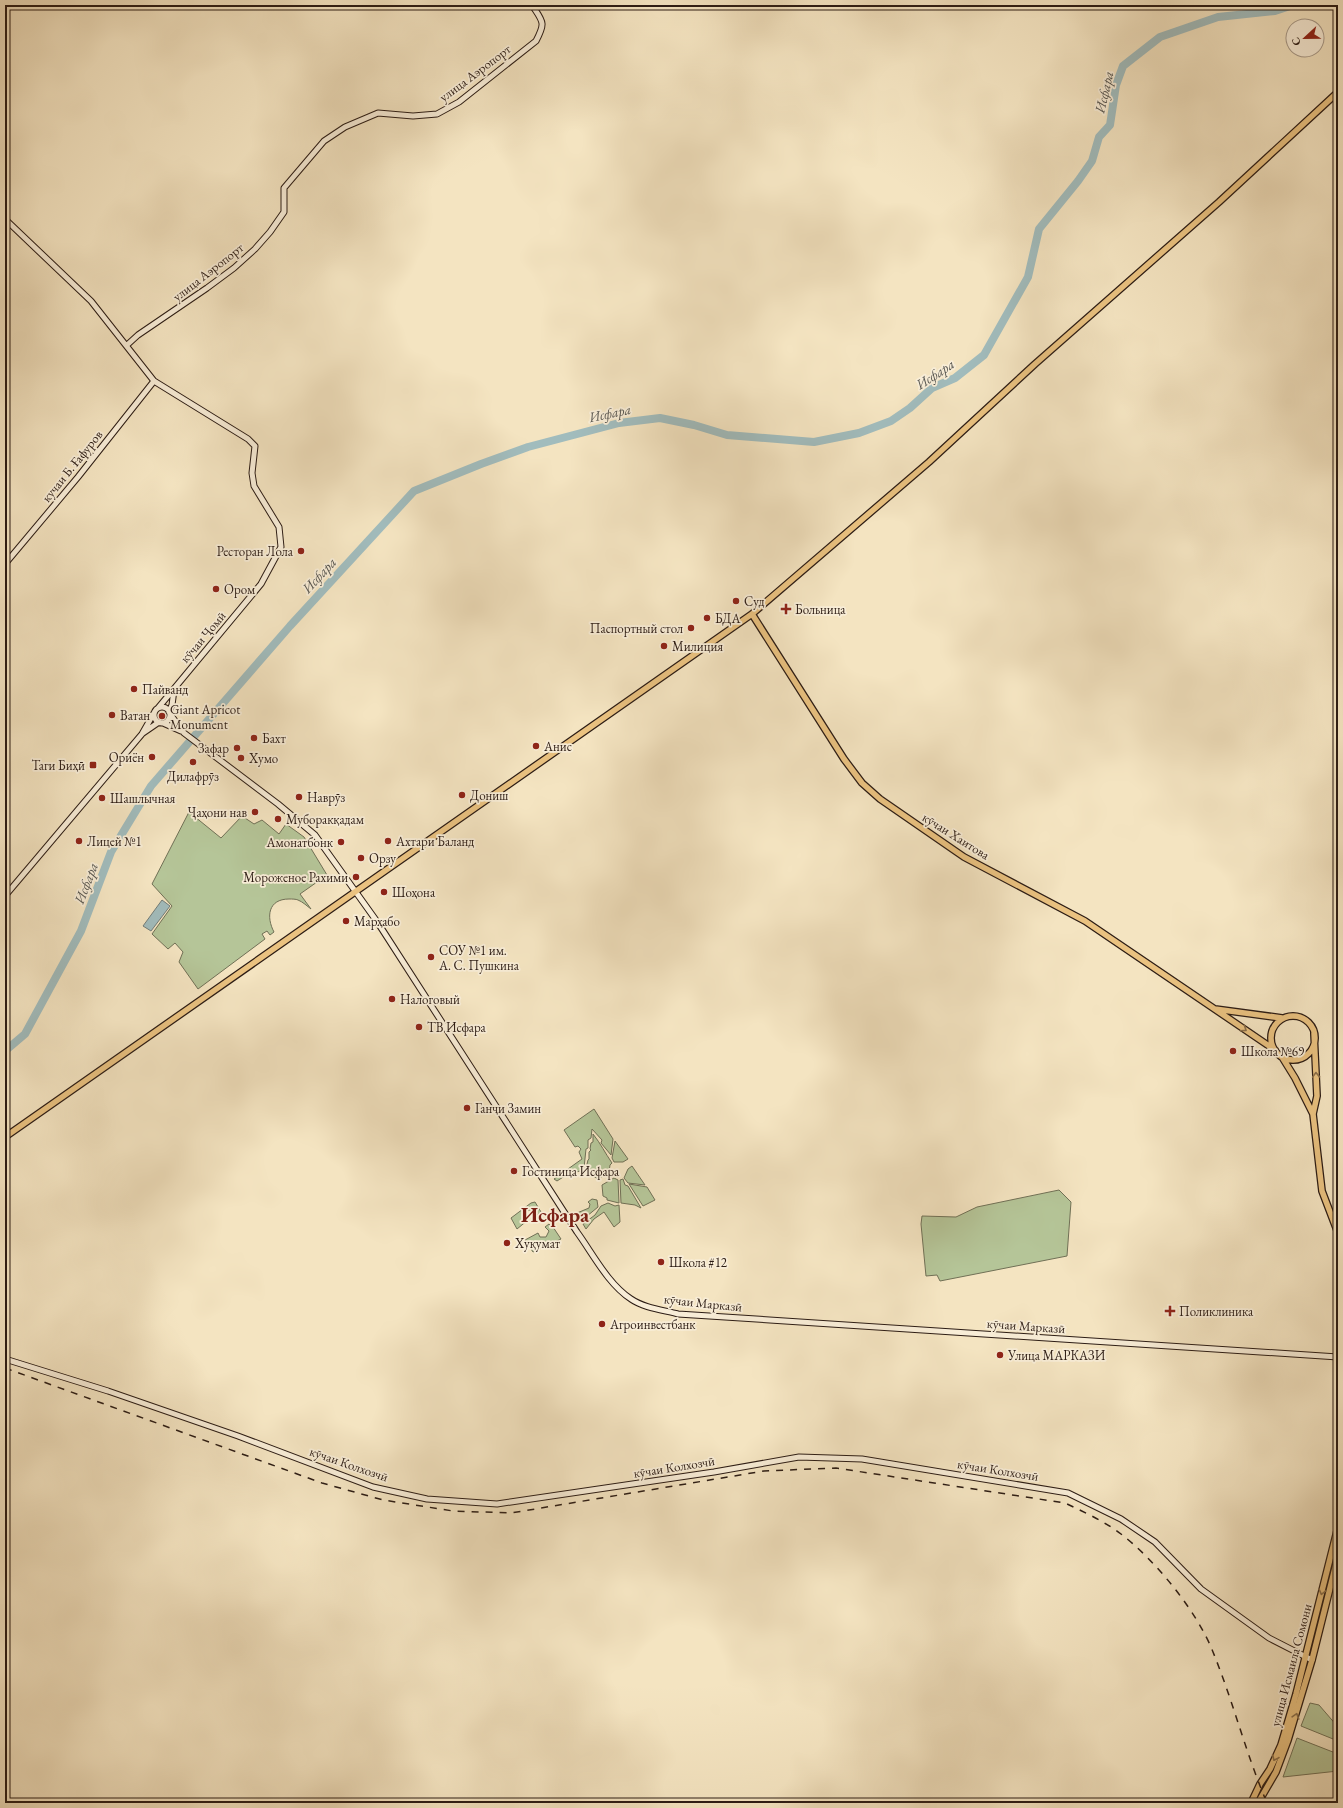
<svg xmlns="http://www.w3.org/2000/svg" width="1343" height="1808" font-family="'EB Garamond',serif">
<rect width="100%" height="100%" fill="#f4e4c1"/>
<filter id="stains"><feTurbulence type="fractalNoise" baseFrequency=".005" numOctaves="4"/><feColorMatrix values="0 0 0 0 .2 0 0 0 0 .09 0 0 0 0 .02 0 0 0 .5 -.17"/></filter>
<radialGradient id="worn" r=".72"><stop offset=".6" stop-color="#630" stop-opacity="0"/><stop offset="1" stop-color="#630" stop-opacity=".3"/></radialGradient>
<path fill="#b5c598" stroke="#707056" d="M 189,812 L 221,838 L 242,816 L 254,824 L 262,820 L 279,834 L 286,824 L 304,837 L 327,875 L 300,894 L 311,909 C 307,906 303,902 298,900 C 296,899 292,899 289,899 C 268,899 266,917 274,932 L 270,935 L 267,931 L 262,934 L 265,939 L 198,989 L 179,962 L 183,952 L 175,943 L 168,949 L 152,934 L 172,906 L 152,884 Z
M 594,1109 L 613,1139 L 611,1155 L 601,1143 L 602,1140 L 592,1129 L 591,1138 L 588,1140 L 588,1148 L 586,1149 L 584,1168 L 580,1171 L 568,1174 L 557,1181 L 554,1179 L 582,1159 L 579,1152 L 581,1149 L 578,1146 L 575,1147 L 564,1130 Z
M 593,1134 C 601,1144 605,1153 612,1163 L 610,1165 L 609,1172 L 598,1179 L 590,1174 L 586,1168 L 588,1160 L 589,1159 L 589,1152 L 591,1150 L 590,1149 L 591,1143 L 593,1142 Z
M 615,1141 L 628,1159 L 623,1162 L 614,1162 L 612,1158 Z
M 632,1166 L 645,1185 L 628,1183 L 624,1178 L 628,1169 Z
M 614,1178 L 618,1180 L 619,1203 L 607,1200 L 607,1198 L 603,1196 L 602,1185 Z
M 623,1179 L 625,1185 L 628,1186 L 641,1208 L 635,1205 L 621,1203 L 620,1180 Z
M 629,1184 L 647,1187 L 655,1200 L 643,1206 Z
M 1059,1190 L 1071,1202 L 1067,1256 L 940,1281 L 937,1275 L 926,1276 L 921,1224 L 922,1216 L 956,1217 L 977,1207 Z
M 592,1199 L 597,1200 L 598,1207 L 581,1221 L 577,1213 L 589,1208 L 590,1204 L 588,1202 Z
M 535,1202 L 541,1212 L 537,1215 L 535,1210 L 527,1210 L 525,1214 L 528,1220 L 517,1229 L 511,1218 L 531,1203 Z
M 608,1203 L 615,1206 L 619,1205 L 620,1222 L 614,1227 L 604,1212 L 594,1219 L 586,1229 L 583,1224 L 595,1215 L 601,1206 Z
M 549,1224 L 552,1228 L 553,1227 L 561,1239 C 552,1244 542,1247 533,1252 L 525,1240 L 538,1233 L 540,1237 L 546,1237 L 549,1231 L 545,1227 Z
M 1310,1703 L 1319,1705 L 1338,1727 L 1338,1741 L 1301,1726 Z
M 1297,1738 L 1338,1754 L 1338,1771 L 1283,1777 Z"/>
<path fill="#a1bcbd" stroke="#727c79" d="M 162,900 L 170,906 L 151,931 L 143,926 Z"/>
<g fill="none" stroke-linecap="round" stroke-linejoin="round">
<path stroke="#a1bcbd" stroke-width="8" d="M 5,1051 L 25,1034 L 81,931 L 111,852 L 151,786 L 290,626 L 414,491 L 481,464 L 528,447 L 619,423 L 660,418 L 694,425 L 727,435 L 814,442 L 859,433 L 891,421 L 910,408 L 932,388 L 955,378 L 984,355 L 1028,277 L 1039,229 L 1078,181 L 1092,161 L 1099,137 L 1110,125 L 1116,85 L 1123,66 L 1160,37 L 1218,17 L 1275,11 L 1293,5"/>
<defs>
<path id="secondary" d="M 5,219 L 91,301 L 154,381 L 248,439 L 255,446 L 252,473 L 254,486 L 279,527 L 281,547 L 261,584 L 158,708
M 127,345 L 138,335 L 207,288 L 234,268 L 255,249 L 270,232 L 284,212 L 284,188 L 324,141 L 345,127 L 378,113 L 413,116 L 437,114 L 459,102 L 536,41 C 546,22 543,22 532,5
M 5,564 L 78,477 L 154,381
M154 715a8 8 0 1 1 16 0a8 8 0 1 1-16 0Z
M 169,712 L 172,705 L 174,690
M 170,714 L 184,733 L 278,804 L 315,835 L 378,923 L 577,1232 C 593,1254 608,1284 631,1299 C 644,1308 663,1310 678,1314 L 1338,1357
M 163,723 L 181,731
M 143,733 L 159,722
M 5,896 L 142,734 L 154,713
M 5,1359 L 108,1391 L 238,1436 L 373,1487 L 427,1499 L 497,1504 L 714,1472 L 799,1457 L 862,1459 L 1068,1493 L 1121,1519 L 1155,1542 L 1201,1589 L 1269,1638 L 1312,1660"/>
<path id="primary" d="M 752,614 L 844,759 L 862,783 L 880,799 L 964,857 L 1085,921 L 1275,1050
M 1215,1009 L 1282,1018
M1271 1038a22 22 0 1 1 44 0a22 22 0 1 1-44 0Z
M 1314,1033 L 1317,1096 L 1313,1114 L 1322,1191 L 1338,1233
M 1282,1057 L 1295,1078 L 1313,1114
M 5,1137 L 752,614 L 929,462 L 1035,364 L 1219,202 L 1338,92
M 1251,1803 L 1260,1784 L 1270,1769 L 1281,1745 L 1296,1694 L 1338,1527
M 1258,1803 L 1276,1772 L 1288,1740 L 1312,1660 L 1338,1556"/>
</defs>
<use href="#secondary" stroke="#2c1c14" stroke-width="7"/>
<use href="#primary" stroke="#2c1c14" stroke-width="8"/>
<use href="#secondary" stroke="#f8edd7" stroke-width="5"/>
<use href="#primary" stroke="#eac280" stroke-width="5.5"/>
<path stroke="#2c1c14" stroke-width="1.5" stroke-dasharray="7 7" stroke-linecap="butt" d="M 5,1368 L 322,1483 L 383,1500 L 453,1511 L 511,1513 L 764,1471 L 836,1468 L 1065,1503 C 1084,1512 1104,1521 1121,1534 C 1155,1560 1197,1611 1213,1652 C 1233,1701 1246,1754 1267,1803"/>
</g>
<defs><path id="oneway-chevron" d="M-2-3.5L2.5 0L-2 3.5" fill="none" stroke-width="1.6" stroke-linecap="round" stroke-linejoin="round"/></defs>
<g stroke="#8b6f4a">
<use href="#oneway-chevron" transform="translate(1244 1029) rotate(34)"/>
<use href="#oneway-chevron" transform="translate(1316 1075) rotate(-92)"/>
<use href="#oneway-chevron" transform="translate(1322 1592) rotate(104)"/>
<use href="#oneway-chevron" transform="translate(1296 1716) rotate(-73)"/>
<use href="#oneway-chevron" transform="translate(1275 1758) rotate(114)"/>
</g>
<g fill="#8f2418" stroke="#f8edd7" stroke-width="1.5">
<circle cx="301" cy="551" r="4"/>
<circle cx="216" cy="589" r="4"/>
<circle cx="736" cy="601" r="4"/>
<path d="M784 603h4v4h4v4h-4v4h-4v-4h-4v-4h4z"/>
<circle cx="707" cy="618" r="4"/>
<circle cx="691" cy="628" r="4"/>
<circle cx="664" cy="646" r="4"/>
<circle cx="134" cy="689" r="4"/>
<circle cx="112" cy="715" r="4"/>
<circle cx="162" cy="716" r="4"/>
<circle cx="254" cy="738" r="4"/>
<circle cx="536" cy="746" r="4"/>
<circle cx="237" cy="748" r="4"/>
<circle cx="152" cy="757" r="4"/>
<circle cx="241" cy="758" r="4"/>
<circle cx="193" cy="762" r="4"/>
<rect x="89" y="761" width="8" height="8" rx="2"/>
<circle cx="462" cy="795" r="4"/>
<circle cx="299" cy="797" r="4"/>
<circle cx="102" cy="798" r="4"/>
<circle cx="255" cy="812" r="4"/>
<circle cx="278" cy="819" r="4"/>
<circle cx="79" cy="841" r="4"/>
<circle cx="388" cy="841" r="4"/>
<circle cx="341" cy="842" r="4"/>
<circle cx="361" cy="858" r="4"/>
<circle cx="356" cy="877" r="4"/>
<circle cx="384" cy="892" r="4"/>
<circle cx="346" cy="921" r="4"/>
<circle cx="431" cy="957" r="4"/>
<circle cx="392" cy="999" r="4"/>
<circle cx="419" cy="1027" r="4"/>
<circle cx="1233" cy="1051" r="4"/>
<circle cx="467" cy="1108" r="4"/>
<circle cx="514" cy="1171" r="4"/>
<circle cx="507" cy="1243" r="4"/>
<circle cx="661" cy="1262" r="4"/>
<path d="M1168 1305h4v4h4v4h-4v4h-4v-4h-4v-4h4z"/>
<circle cx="602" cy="1324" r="4"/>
<circle cx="1000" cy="1355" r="4"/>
</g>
<g text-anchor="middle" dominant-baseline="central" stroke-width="3.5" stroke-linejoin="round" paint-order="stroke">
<g font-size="13" fill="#2c1c14" stroke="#f8edd7">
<text transform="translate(475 73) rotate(-37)">улица Аэропорт</text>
<text transform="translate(208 272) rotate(-38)">улица Аэропорт</text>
<text transform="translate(72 466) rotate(-51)">кучаи Б. Ғафуров</text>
<text transform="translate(203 637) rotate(-50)">кӯчаи Ҷомӣ</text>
<text transform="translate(956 836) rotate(32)">кӯчаи Хаитова</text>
<text transform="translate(703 1303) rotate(6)">кӯчаи Марказӣ</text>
<text transform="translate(1026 1326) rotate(4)">кӯчаи Марказӣ</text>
<text transform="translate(349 1464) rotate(19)">кӯчаи Колхозчӣ</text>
<text transform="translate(674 1467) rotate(-9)">кӯчаи Колхозчӣ</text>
<text transform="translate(998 1470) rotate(9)">кӯчаи Колхозчӣ</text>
<text transform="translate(1291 1665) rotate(-75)">улица Исмаила Сомони</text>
</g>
<g font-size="13" fill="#2c1c14" stroke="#f8edd7" text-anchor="start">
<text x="293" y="551" text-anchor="end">Ресторан Лола</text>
<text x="224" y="589">Ором</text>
<text x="744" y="601">Суд</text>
<text x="795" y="609">Больница</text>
<text x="715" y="618">БДА</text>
<text x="683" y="628" text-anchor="end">Паспортный стол</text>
<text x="672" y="646">Милиция</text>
<text x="142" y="689">Пайванд</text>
<text x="170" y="709">Giant Apricot<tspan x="170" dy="15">Monument</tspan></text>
<text x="120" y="715">Ватан</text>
<text x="262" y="738">Бахт</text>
<text x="544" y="746">Анис</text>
<text x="229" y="748" text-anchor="end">Зафар</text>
<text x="144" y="757" text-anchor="end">Ориён</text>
<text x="249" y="758">Хумо</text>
<text x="85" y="765" text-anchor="end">Таги Биҳӣ</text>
<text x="193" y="776" text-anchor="middle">Дилафрӯз</text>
<text x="470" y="795">Дониш</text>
<text x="307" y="797">Наврӯз</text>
<text x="110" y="798">Шашлычная</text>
<text x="247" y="812" text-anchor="end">Ҷаҳони нав</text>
<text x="286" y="819">Муборакқадам</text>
<text x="87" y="841">Лицей №1</text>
<text x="396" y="841">Ахтари Баланд</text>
<text x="333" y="842" text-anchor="end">Амонатбонк</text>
<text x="369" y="858">Орзу</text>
<text x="348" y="877" text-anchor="end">Мороженое Рахими</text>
<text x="392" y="892">Шоҳона</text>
<text x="354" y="921">Марҳабо</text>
<text x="439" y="950">СОУ №1 им.<tspan x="439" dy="15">А. С. Пушкина</tspan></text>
<text x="400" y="999">Налоговый</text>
<text x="427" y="1027">ТВ Исфара</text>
<text x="1241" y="1051">Школа №69</text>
<text x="475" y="1108">Ганҷи Замин</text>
<text x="522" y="1171">Гостиница Исфара</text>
<text x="515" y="1243">Хуқумат</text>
<text x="669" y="1262">Школа #12</text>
<text x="1179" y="1311">Поликлиника</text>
<text x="610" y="1324">Агроинвестбанк</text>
<text x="1008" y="1355">Улица МАРКАЗИ</text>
</g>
<g font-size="14" font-style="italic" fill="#55544f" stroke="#f8edd7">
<text transform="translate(1104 92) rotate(-77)">Исфара</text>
<text transform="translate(935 374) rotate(-33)">Исфара</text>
<text transform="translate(610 413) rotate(-12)">Исфара</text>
<text transform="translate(319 575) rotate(-47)">Исфара</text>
<text transform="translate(86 883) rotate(-69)">Исфара</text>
</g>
<g font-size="21" font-weight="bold" fill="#7a1f14" stroke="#f8edd7">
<text x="555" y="1214">Исфара</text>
</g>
</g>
<rect width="1343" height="1808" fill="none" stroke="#f4e4c1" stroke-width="20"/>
<rect x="6" y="6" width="1331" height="1796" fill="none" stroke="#2c1c14" stroke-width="2"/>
<rect x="10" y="10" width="1323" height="1788" fill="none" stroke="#2c1c14"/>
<g transform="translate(1305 38) rotate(248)"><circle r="19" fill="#f8edd7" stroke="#a69989"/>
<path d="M0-3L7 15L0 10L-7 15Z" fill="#8f2418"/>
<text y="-6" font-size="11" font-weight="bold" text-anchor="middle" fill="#2c1c14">С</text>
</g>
<rect width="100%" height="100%" filter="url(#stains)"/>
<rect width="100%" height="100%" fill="url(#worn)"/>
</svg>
